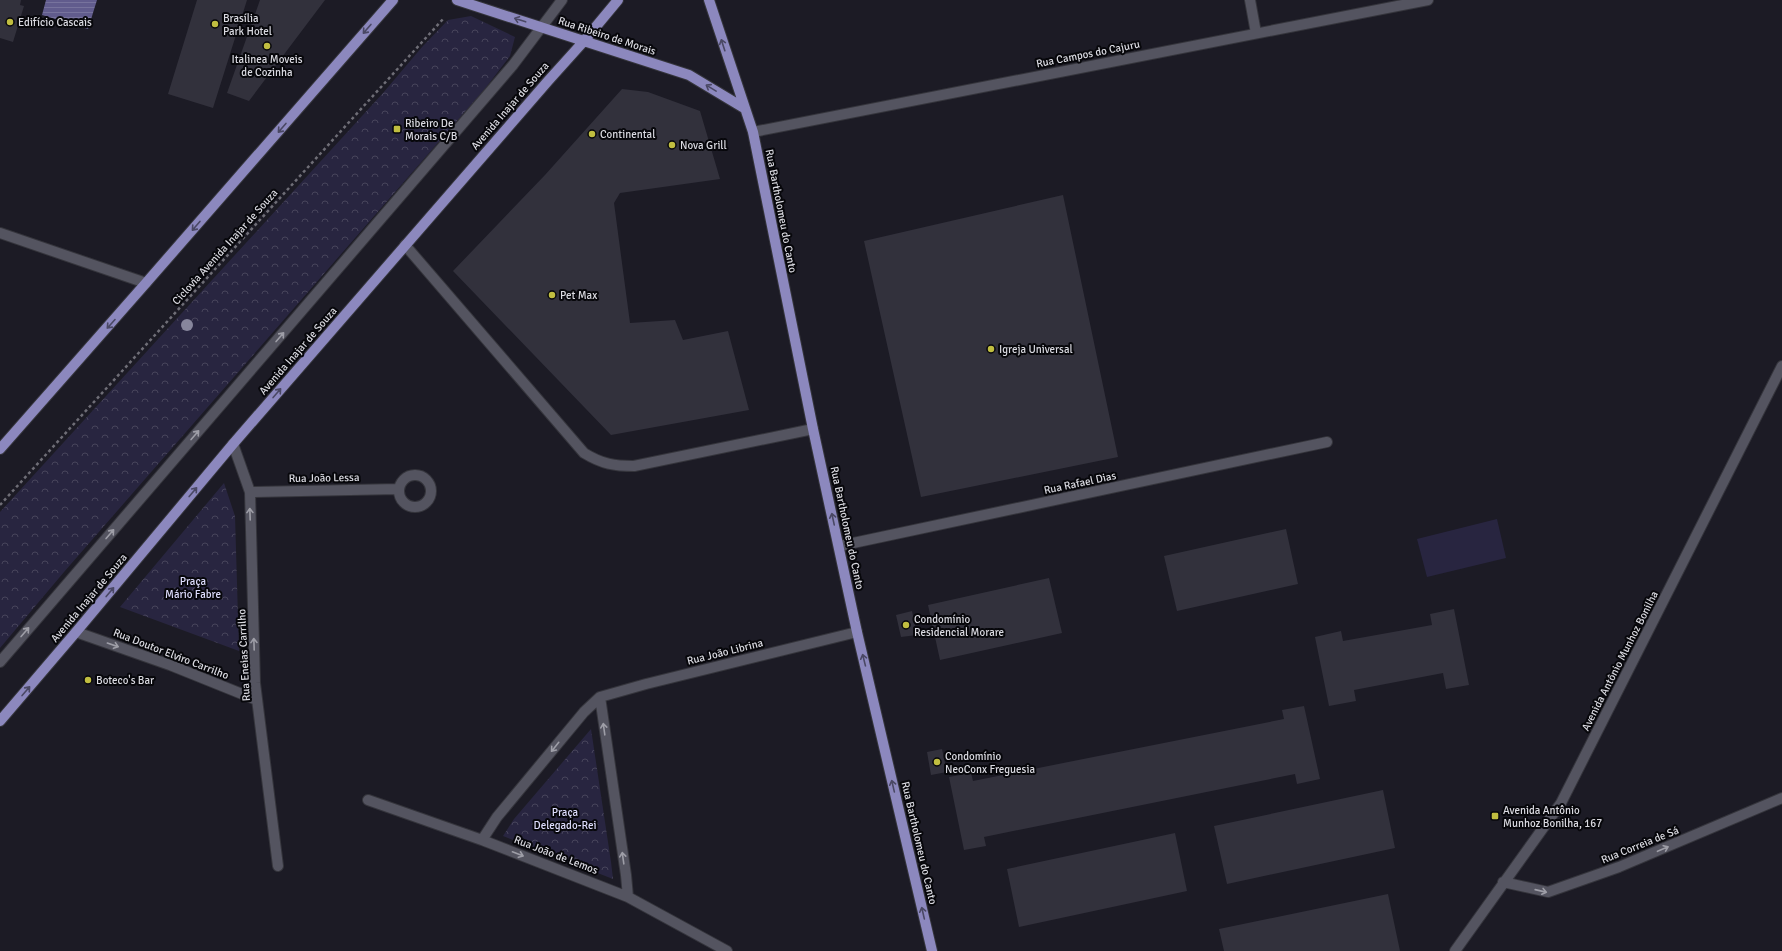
<svg xmlns="http://www.w3.org/2000/svg" width="1782" height="951" font-family="Signika,sans-serif">
<defs>
<pattern id="park-crowns" width="20" height="18" patternUnits="userSpaceOnUse"><rect width="20" height="18" fill="#282540"/><path d="M2 6a3 3 0 1 1 6 0M12 15a3 3 0 1 1 6 0" fill="none" stroke="#47445b"/></pattern>
<pattern id="water-rules" width="6" height="5" patternUnits="userSpaceOnUse"><rect width="6" height="5" fill="#615c8d"/><path d="M0 2.5h6" fill="none" stroke="#77739d"/></pattern>
</defs>
<rect width="100%" height="100%" fill="#1c1b25"/>
<path fill="#282540" d="M 1497,519 L 1506,558 L 1427,577 L 1417,539 Z"/>
<path fill="url(#park-crowns)" d="M 471,16 L 515,37 L 510,56 L 484,90 L 64,572 L 0,648 L 0,512 L 383,93 L 422,47 L 448,20 Z
M 224,483 L 235,516 L 239,651 L 120,607 Z
M 591,729 L 611,862 L 613,879 L 503,836 L 514,819 Z"/>
<path fill="url(#water-rules)" d="M 46,0 L 97,0 L 88,29 L 42,15 Z"/>
<path fill="#32313c" d="M 0,0 L 21,0 L 20,5 L 24,6 L 13,42 L 0,38 Z
M 197,0 L 247,0 L 213,108 L 168,94 Z
M 260,0 L 325,0 L 249,101 L 227,93 Z
M 622,89 L 648,92 L 700,111 L 720,179 L 620,193 L 614,203 L 630,323 L 675,320 L 683,340 L 728,331 L 749,410 L 611,435 L 453,271 L 545,175 Z
M 1063,195 L 1118,457 L 921,497 L 864,241 Z
M 1286,529 L 1298,584 L 1177,611 L 1164,556 Z
M 1049,578 L 1062,633 L 940,660 L 928,605 Z
M 1454,609 L 1469,685 L 1446,689 L 1443,673 L 1354,690 L 1356,701 L 1329,706 L 1315,637 L 1341,631 L 1343,641 L 1432,625 L 1430,614 Z
M 912,611 L 917,635 L 901,637 L 896,615 Z
M 1304,706 L 1320,779 L 1297,784 L 1295,774 L 984,837 L 986,846 L 964,850 L 949,777 L 971,773 L 973,781 L 1284,719 L 1282,710 Z
M 942,749 L 947,772 L 931,775 L 927,752 Z
M 1383,790 L 1395,848 L 1227,884 L 1214,826 Z
M 1175,833 L 1187,891 L 1019,927 L 1007,869 Z
M 1388,894 L 1400,951 L 1224,951 L 1219,929 Z"/>
<g fill="none" stroke-linecap="round" stroke-linejoin="round">
<defs>
<path id="minor" d="M 1250,0 L 1256,33
M 753,132 L 1428,0
M 0,233 L 146,283
M 405,245 L 584,453 C 602,464 614,466 634,466 L 813,429
M 233,444 L 250,492 L 255,683 L 278,866
M399 491a16 16 0 1 1 32 0a16 16 0 1 1-32 0Z
M 250,492 L 398,489
M 839,546 L 1327,442
M 76,632 L 170,665 L 257,700
M 0,662 L 513,65 L 562,0
M 600,697 L 626,875 L 628,897
M 368,800 L 482,840 L 628,897 L 727,951
M 482,840 L 497,817 L 584,712 L 600,697 L 646,684 L 857,632
M 1503,882 L 1548,892 L 1619,867 L 1782,798
M 1455,951 L 1561,803 L 1782,366"/>
<path id="major" d="M 457,0 L 689,75 L 744,108
M 709,0 L 753,132 L 813,429 L 857,632 L 932,951
M 0,449 L 146,283 L 393,0
M 0,721 L 76,632 L 233,444 L 548,81 L 584,41 L 618,0"/>
</defs>
<use href="#minor" stroke="#35353c" stroke-width="12"/>
<use href="#major" stroke="#35353c" stroke-width="12"/>
<path stroke="#6f6e77" stroke-width="2.5" stroke-dasharray="3 3" stroke-linecap="butt" d="M 0,505 L 444,18"/>
<use href="#minor" stroke="#545460" stroke-width="10"/>
<use href="#major" stroke="#8c88be" stroke-width="10"/>
</g>
<circle fill="#87869c" cx="187" cy="325" r="6"/>
<defs><path id="oneway-shaft" d="M-6 0H5M1.5-3L5.5 0L1.5 3" fill="none" stroke-width="1.6" stroke-linecap="round" stroke-linejoin="round"/></defs>
<g stroke="#4a4864">
<use href="#oneway-shaft" transform="translate(520 20) rotate(-162)"/>
<use href="#oneway-shaft" transform="translate(367 29) rotate(131)"/>
<use href="#oneway-shaft" transform="translate(723 45) rotate(-108)"/>
<use href="#oneway-shaft" transform="translate(711 88) rotate(-149)"/>
<use href="#oneway-shaft" transform="translate(282 128) rotate(131)"/>
<use href="#oneway-shaft" transform="translate(196 226) rotate(131)"/>
<use href="#oneway-shaft" transform="translate(111 324) rotate(132)"/>
<use href="#oneway-shaft" transform="translate(277 393) rotate(-49)"/>
<use href="#oneway-shaft" transform="translate(193 492) rotate(-50)"/>
<use href="#oneway-shaft" transform="translate(833 519) rotate(-102)"/>
<use href="#oneway-shaft" transform="translate(110 592) rotate(-50)"/>
<use href="#oneway-shaft" transform="translate(864 660) rotate(-104)"/>
<use href="#oneway-shaft" transform="translate(26 691) rotate(-49)"/>
<use href="#oneway-shaft" transform="translate(893 786) rotate(-103)"/>
<use href="#oneway-shaft" transform="translate(923 913) rotate(-103)"/>
</g>
<g stroke="#9e9ea7">
<use href="#oneway-shaft" transform="translate(280 337) rotate(-49)"/>
<use href="#oneway-shaft" transform="translate(195 435) rotate(-49)"/>
<use href="#oneway-shaft" transform="translate(250 514) rotate(-92)"/>
<use href="#oneway-shaft" transform="translate(110 534) rotate(-49)"/>
<use href="#oneway-shaft" transform="translate(25 632) rotate(-49)"/>
<use href="#oneway-shaft" transform="translate(254 644) rotate(-92)"/>
<use href="#oneway-shaft" transform="translate(113 645) rotate(19)"/>
<use href="#oneway-shaft" transform="translate(604 729) rotate(-98)"/>
<use href="#oneway-shaft" transform="translate(555 747) rotate(129)"/>
<use href="#oneway-shaft" transform="translate(1663 849) rotate(-23)"/>
<use href="#oneway-shaft" transform="translate(518 854) rotate(21)"/>
<use href="#oneway-shaft" transform="translate(623 858) rotate(-98)"/>
<use href="#oneway-shaft" transform="translate(1541 891) rotate(13)"/>
</g>
<g fill="#c1be40" stroke="#07070b" stroke-width="1.5">
<circle cx="10" cy="22" r="4"/>
<circle cx="215" cy="24" r="4"/>
<circle cx="267" cy="46" r="4"/>
<rect x="393" y="125" width="8" height="8" rx="2"/>
<circle cx="592" cy="134" r="4"/>
<circle cx="672" cy="145" r="4"/>
<circle cx="552" cy="295" r="4"/>
<circle cx="991" cy="349" r="4"/>
<circle cx="906" cy="625" r="4"/>
<circle cx="88" cy="680" r="4"/>
<circle cx="937" cy="762" r="4"/>
<rect x="1491" y="812" width="8" height="8" rx="2"/>
</g>
<g text-anchor="middle" dominant-baseline="central" stroke-width="4" stroke-linejoin="round" paint-order="stroke">
<g font-size="11" fill="#dadae1" stroke="#07070b" text-anchor="start">
<text x="223" y="18">Brasília<tspan x="223" dy="13">Park Hotel</tspan></text>
<text x="18" y="22">Edifício Cascais</text>
<text x="267" y="59" text-anchor="middle">Italinea Moveis<tspan x="267" dy="13">de Cozinha</tspan></text>
<text x="405" y="123">Ribeiro De<tspan x="405" dy="13">Morais C/B</tspan></text>
<text x="600" y="134">Continental</text>
<text x="680" y="145">Nova Grill</text>
<text x="560" y="295">Pet Max</text>
<text x="999" y="349">Igreja Universal</text>
<text x="914" y="619">Condomínio<tspan x="914" dy="13">Residencial Morare</tspan></text>
<text x="96" y="680">Boteco's Bar</text>
<text x="945" y="756">Condomínio<tspan x="945" dy="13">NeoConx Freguesia</tspan></text>
<text x="1503" y="810">Avenida Antônio<tspan x="1503" dy="13">Munhoz Bonilha, 167</tspan></text>
</g>
<g font-size="11" fill="#dadae1" stroke="#07070b">
<text transform="translate(607 36) rotate(18)">Rua Ribeiro de Morais</text>
<text transform="translate(1088 54) rotate(-11)">Rua Campos do Cajuru</text>
<text transform="translate(510 106) rotate(-49)">Avenida Inajar de Souza</text>
<text transform="translate(781 211) rotate(79)">Rua Bartholomeu do Canto</text>
<text transform="translate(225 247) rotate(-48)">Ciclovia Avenida Inajar de Souza</text>
<text transform="translate(298 351) rotate(-49)">Avenida Inajar de Souza</text>
<text transform="translate(324 478) rotate(-1)">Rua João Lessa</text>
<text transform="translate(1080 483) rotate(-12)">Rua Rafael Dias</text>
<text transform="translate(847 528) rotate(78)">Rua Bartholomeu do Canto</text>
<text transform="translate(89 598) rotate(-50)">Avenida Inajar de Souza</text>
<text transform="translate(725 652) rotate(-14)">Rua João Librina</text>
<text transform="translate(171 654) rotate(21)">Rua Doutor Elviro Carrilho</text>
<text transform="translate(244 655) rotate(-93)">Rua Eneias Carrilho</text>
<text transform="translate(1620 661) rotate(-63)">Avenida Antônio Munhoz Bonilha</text>
<text transform="translate(919 843) rotate(77)">Rua Bartholomeu do Canto</text>
<text transform="translate(1640 845) rotate(-22)">Rua Correia de Sá</text>
<text transform="translate(556 855) rotate(21)">Rua João de Lemos</text>
</g>
<g font-size="11" fill="#deddfd" stroke="#07070b">
<text x="193" y="581">Praça<tspan x="193" dy="13">Mário Fabre</tspan></text>
<text x="565" y="812">Praça<tspan x="565" dy="13">Delegado-Rei</tspan></text>
</g>
</g>
</svg>
